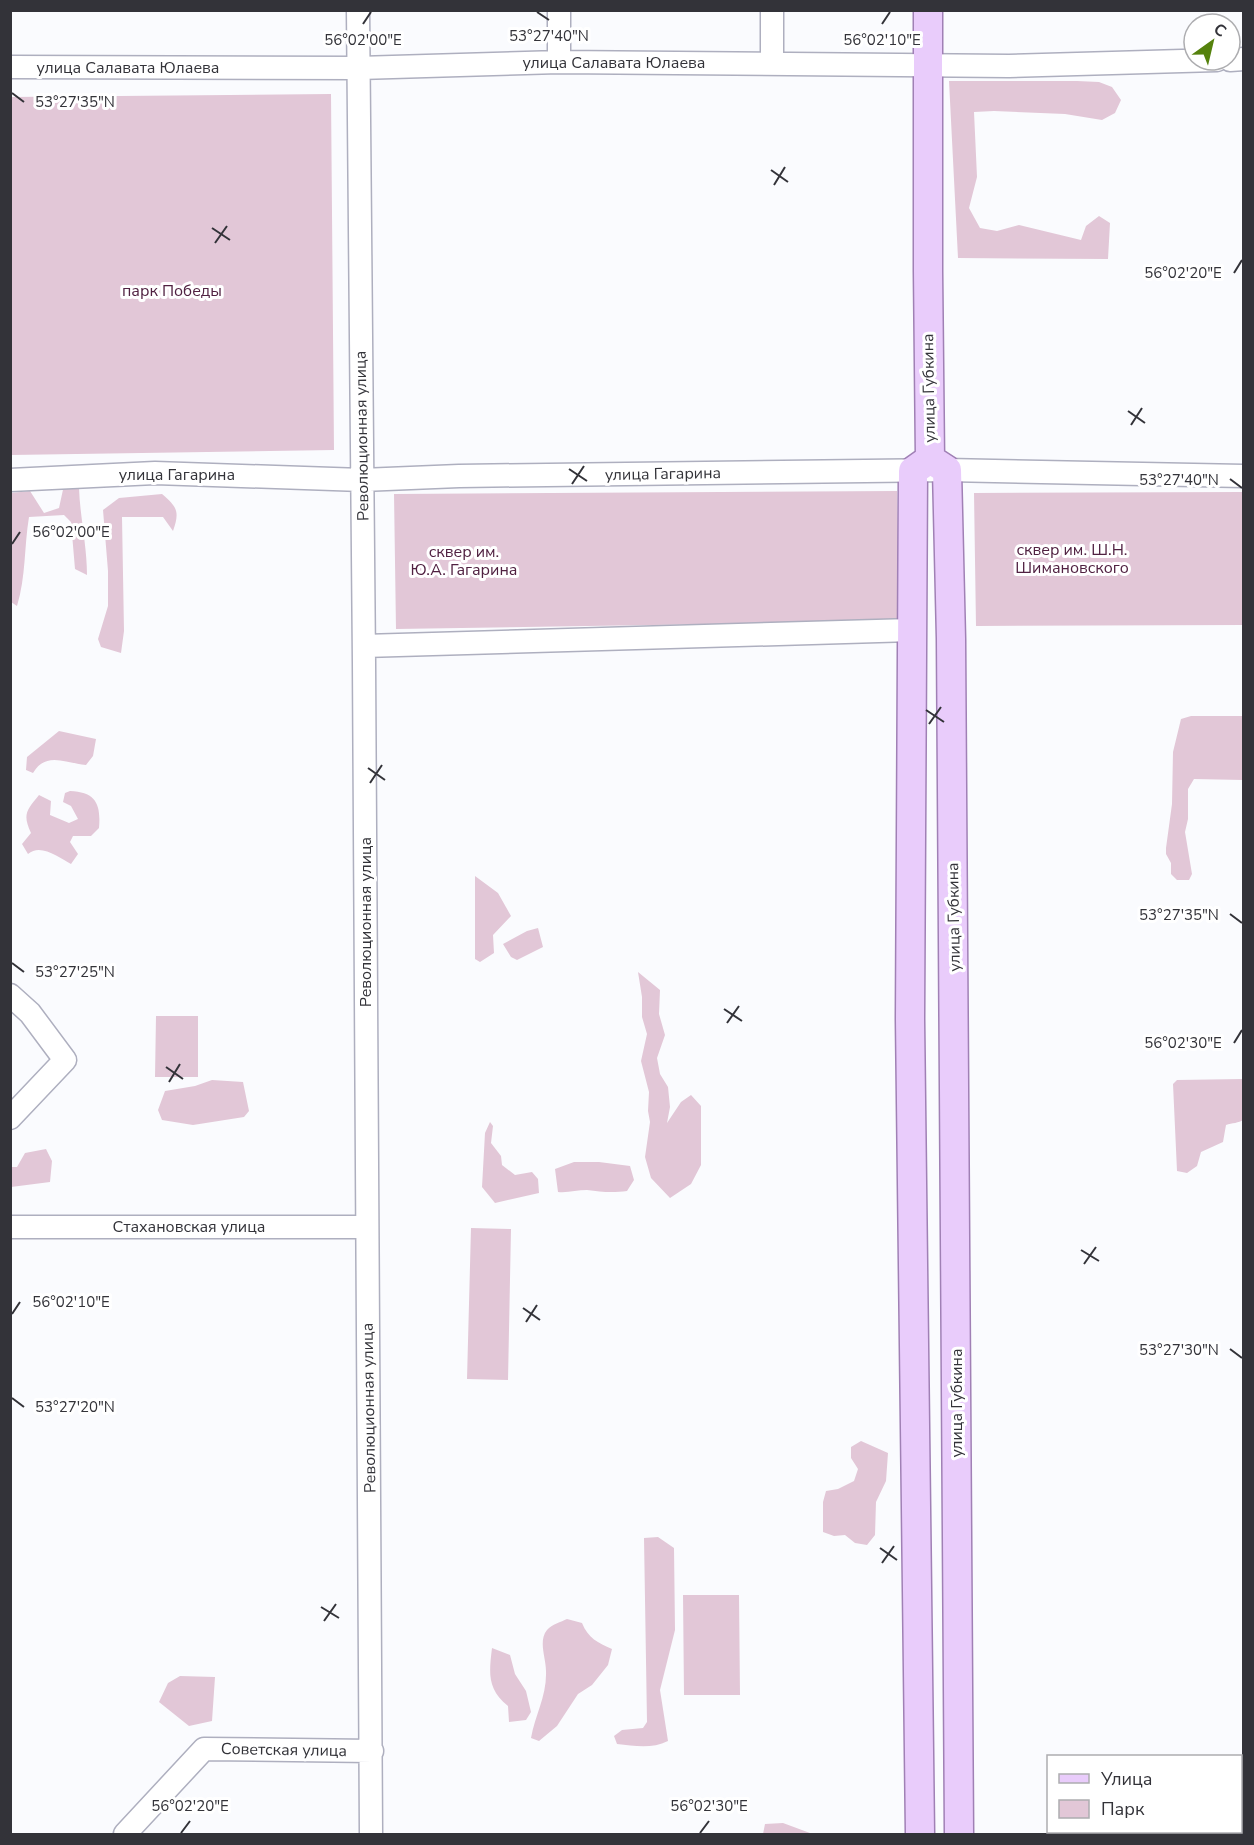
<svg xmlns="http://www.w3.org/2000/svg" width="1254" height="1845" font-family="'Nunito Sans',sans-serif">
<rect width="100%" height="100%" fill="#fafbfe"/>
<path fill="#e2c7d7" d="M 949,81 L 1077,81 L 1099,82 L 1112,87 L 1121,100 L 1115,113 L 1102,120 L 1065,114 L 994,111 L 974,112 L 977,177 L 969,208 L 980,228 L 997,231 L 1019,225 L 1081,240 L 1086,226 L 1099,216 L 1110,223 L 1108,259 L 958,258 Z
M 331,94 L 334,450 L 11,455 L 11,97 Z
M 64,485 L 79,488 C 80,517 87,546 87,575 L 75,569 L 71,522 L 64,515 L 29,517 C 24,547 26,577 17,606 L 11,602 L 11,493 L 30,491 L 44,513 L 59,508 Z
M 897,491 L 899,621 L 396,629 L 394,494 Z
M 1243,492 L 1243,625 L 976,626 L 974,493 Z
M 162,494 C 177,507 180,511 173,531 L 163,517 L 122,517 L 124,631 L 121,653 L 101,647 L 98,639 L 108,606 L 108,571 L 103,510 L 119,498 Z
M 1191,716 L 1243,716 L 1243,780 L 1194,779 L 1188,789 L 1188,819 L 1185,832 L 1192,874 L 1189,880 L 1177,880 L 1171,874 L 1171,863 L 1166,854 L 1166,848 L 1172,804 L 1173,752 L 1181,719 Z
M 59,731 L 96,739 L 93,756 L 86,765 C 65,763 46,751 33,773 L 26,770 L 27,757 Z
M 70,791 C 96,792 101,804 99,828 L 91,836 L 73,836 L 70,842 L 78,854 L 71,864 C 59,858 41,843 28,854 L 22,844 L 31,833 C 22,814 27,810 39,795 L 51,801 L 50,815 L 69,823 L 78,819 L 71,806 L 63,802 L 65,793 Z
M 475,876 L 498,893 L 511,916 L 493,935 L 494,953 L 480,962 L 475,959 Z
M 538,928 L 543,947 L 517,960 L 511,957 L 503,944 L 527,931 Z
M 638,972 L 660,990 L 659,1014 L 665,1035 L 657,1058 L 660,1074 L 668,1087 L 670,1107 L 667,1123 L 681,1102 L 691,1095 L 701,1106 L 701,1165 L 691,1184 L 670,1198 L 651,1178 L 645,1157 L 650,1122 L 648,1111 L 649,1092 L 641,1061 L 647,1034 L 642,1017 L 642,997 Z
M 156,1016 L 198,1016 L 198,1077 L 155,1077 Z
M 1243,1079 L 1243,1120 C 1239,1123 1232,1123 1226,1125 L 1223,1142 L 1201,1152 L 1197,1166 L 1187,1173 L 1177,1171 L 1173,1084 L 1177,1080 Z
M 212,1080 L 243,1082 L 249,1111 L 244,1117 L 193,1125 L 162,1120 L 158,1110 L 165,1091 L 195,1086 Z
M 490,1122 L 493,1126 L 491,1143 L 501,1156 L 502,1165 L 515,1175 L 532,1172 L 538,1179 L 539,1193 L 495,1203 L 482,1187 L 485,1133 Z
M 46,1149 L 52,1161 L 50,1182 L 11,1187 L 11,1167 L 17,1167 L 25,1153 Z
M 574,1162 L 599,1162 L 630,1166 L 634,1180 L 627,1191 C 613,1193 601,1192 587,1190 C 577,1190 568,1193 558,1192 L 555,1169 Z
M 471,1228 L 511,1229 L 508,1380 L 467,1379 Z
M 861,1441 L 888,1453 L 886,1481 L 876,1502 L 875,1535 L 867,1545 L 855,1543 L 845,1535 L 834,1536 L 823,1532 L 823,1502 L 826,1491 L 838,1489 L 854,1481 L 858,1469 L 851,1458 L 851,1447 Z
M 658,1537 L 674,1548 L 675,1630 L 660,1690 L 668,1741 C 652,1749 635,1746 617,1744 L 614,1736 L 622,1730 L 643,1728 L 647,1722 L 644,1538 Z
M 683,1595 L 739,1595 L 740,1695 L 684,1695 Z
M 567,1619 L 582,1623 C 588,1638 598,1643 612,1649 L 608,1665 L 592,1685 L 578,1694 L 557,1726 L 539,1741 L 531,1738 C 535,1715 547,1696 546,1671 C 546,1658 538,1641 547,1630 C 552,1624 561,1622 567,1619 Z
M 492,1648 L 510,1655 L 515,1674 L 526,1691 L 531,1712 L 526,1720 L 509,1722 L 508,1706 C 487,1689 489,1673 492,1648 Z
M 180,1676 L 215,1677 L 212,1721 L 189,1726 L 159,1702 L 168,1683 Z
M 783,1823 L 810,1833 L 811,1834 L 763,1834 L 765,1824 Z"/>
<g fill="none" stroke-linecap="round" stroke-linejoin="round">
<defs>
<path id="minor" d="M 358,10 L 364,663 L 371,1834
M 559,10 L 559,62
M 772,10 L 772,63
M 1230,60 L 1244,59
M 10,67 L 359,68 L 559,62 L 1009,66 L 1217,60
M 10,480 L 155,473 L 362,480 L 459,476 L 947,470 L 1244,476
M 364,646 L 912,630
M 10,995 L 30,1013 L 65,1060 L 10,1118
M 10,1227 L 367,1227
M 125,1834 L 204,1749 L 372,1751"/>
<path id="major" d="M 928,10 L 928,271 L 930,459 L 947,470 L 951,639 L 959,1834
M 920,1834 L 910,1019 L 913,471 L 930,459"/>
</defs>
<use href="#minor" stroke="#aeafbf" stroke-width="25"/>
<use href="#major" stroke="#a080b5" stroke-width="31"/>
<use href="#minor" stroke="#fff" stroke-width="22"/>
<use href="#major" stroke="#e9ccfb" stroke-width="28"/>
</g>
<path fill="none" stroke="#333339" stroke-width="2" d="M 537,12 L 549,20M 363,24 L 371,12M 882,24 L 890,12M 12,93 L 24,102M 771,170 L 788,182M 774,185 L 785,167M 212,228 L 230,240M 215,243 L 227,226M 1234,273 L 1242,260M 1128,411 L 1145,423M 1131,425 L 1142,408M 569,469 L 587,481M 1230,479 L 1242,488M 572,484 L 584,466M 12,544 L 20,532M 926,710 L 944,722M 929,724 L 941,707M 368,768 L 385,780M 370,783 L 382,765M 1230,914 L 1242,923M 12,963 L 24,972M 724,1009 L 742,1021M 727,1023 L 739,1006M 1234,1043 L 1242,1030M 166,1067 L 183,1079M 169,1082 L 180,1064M 1081,1250 L 1099,1261M 1084,1264 L 1096,1247M 523,1308 L 540,1320M 12,1314 L 20,1302M 526,1322 L 537,1305M 1230,1349 L 1242,1358M 12,1398 L 24,1407M 880,1548 L 897,1560M 882,1563 L 894,1546M 321,1607 L 339,1618M 324,1621 L 336,1604M 181,1833 L 190,1821M 700,1833 L 709,1821"/>
<g text-anchor="middle" dominant-baseline="central" stroke-width="6" stroke-linejoin="round" paint-order="stroke">
<g font-size="16" fill="#333339" stroke="#fff">
<text x="614" y="63">улица Салавата Юлаева</text>
<text x="128" y="68">улица Салавата Юлаева</text>
<text transform="translate(929 388) rotate(-91)">улица Губкина</text>
<text transform="translate(362 436) rotate(-91)">Революционная улица</text>
<text transform="translate(663 474) rotate(-1)">улица Гагарина</text>
<text x="177" y="475">улица Гагарина</text>
<text transform="translate(954 917) rotate(-91)">улица Губкина</text>
<text transform="translate(366 922) rotate(-90)">Революционная улица</text>
<text x="189" y="1227">Стахановская улица</text>
<text transform="translate(957 1403) rotate(-90)">улица Губкина</text>
<text transform="translate(369 1408) rotate(-91)">Революционная улица</text>
<text transform="translate(284 1750) rotate(1)">Советская улица</text>
</g>
<g font-size="16" fill="#502141" stroke="#fff">
<text x="172" y="291">парк Победы</text>
<text x="1072" y="550">сквер им. Ш.Н.<tspan x="1072" dy="18">Шимановского</tspan></text>
<text x="464" y="552">сквер им.<tspan x="464" dy="18">Ю.А. Гагарина</tspan></text>
</g>
</g>
<g font-size="15" text-anchor="middle" fill="#333339" stroke="#fff" stroke-width="6" stroke-linejoin="round" paint-order="stroke">
<text x="549" y="41">53°27'40"N</text>
<text x="363" y="45">56°02'00"E</text>
<text x="882" y="45">56°02'10"E</text>
<text x="75" y="107">53°27'35"N</text>
<text x="1183" y="278">56°02'20"E</text>
<text x="1179" y="485">53°27'40"N</text>
<text x="71" y="537">56°02'00"E</text>
<text x="1179" y="920">53°27'35"N</text>
<text x="75" y="977">53°27'25"N</text>
<text x="1183" y="1048">56°02'30"E</text>
<text x="71" y="1307">56°02'10"E</text>
<text x="1179" y="1355">53°27'30"N</text>
<text x="75" y="1412">53°27'20"N</text>
<text x="190" y="1811">56°02'20"E</text>
<text x="709" y="1811">56°02'30"E</text>
</g>
<rect width="1254" height="1845" fill="none" stroke="#333339" stroke-width="24"/>
<rect x="1047" y="1755" width="195" height="78" fill="#ffffff" stroke="#adadb0" stroke-width="1.5"/>
<rect x="1059" y="1774" width="30" height="9" fill="#e9ccfb" stroke="#adadb0" stroke-width="1.5"/>
<text x="1101" y="1785" font-size="18" fill="#333339">Улица</text>
<rect x="1059" y="1800" width="30" height="18" fill="#e2c7d7" stroke="#adadb0" stroke-width="1.5"/>
<text x="1101" y="1815" font-size="18" fill="#333339">Парк</text>
<g transform="translate(1212 42) rotate(34)"><circle r="28" fill="#ffffff" stroke="#adadb0" stroke-width="1.5"/>
<path d="M0-4.5L10 22L0 15L-10 22Z" fill="#55820d"/>
<text y="-9" font-size="16" font-weight="bold" text-anchor="middle" fill="#333339">С</text>
</g>
</svg>
